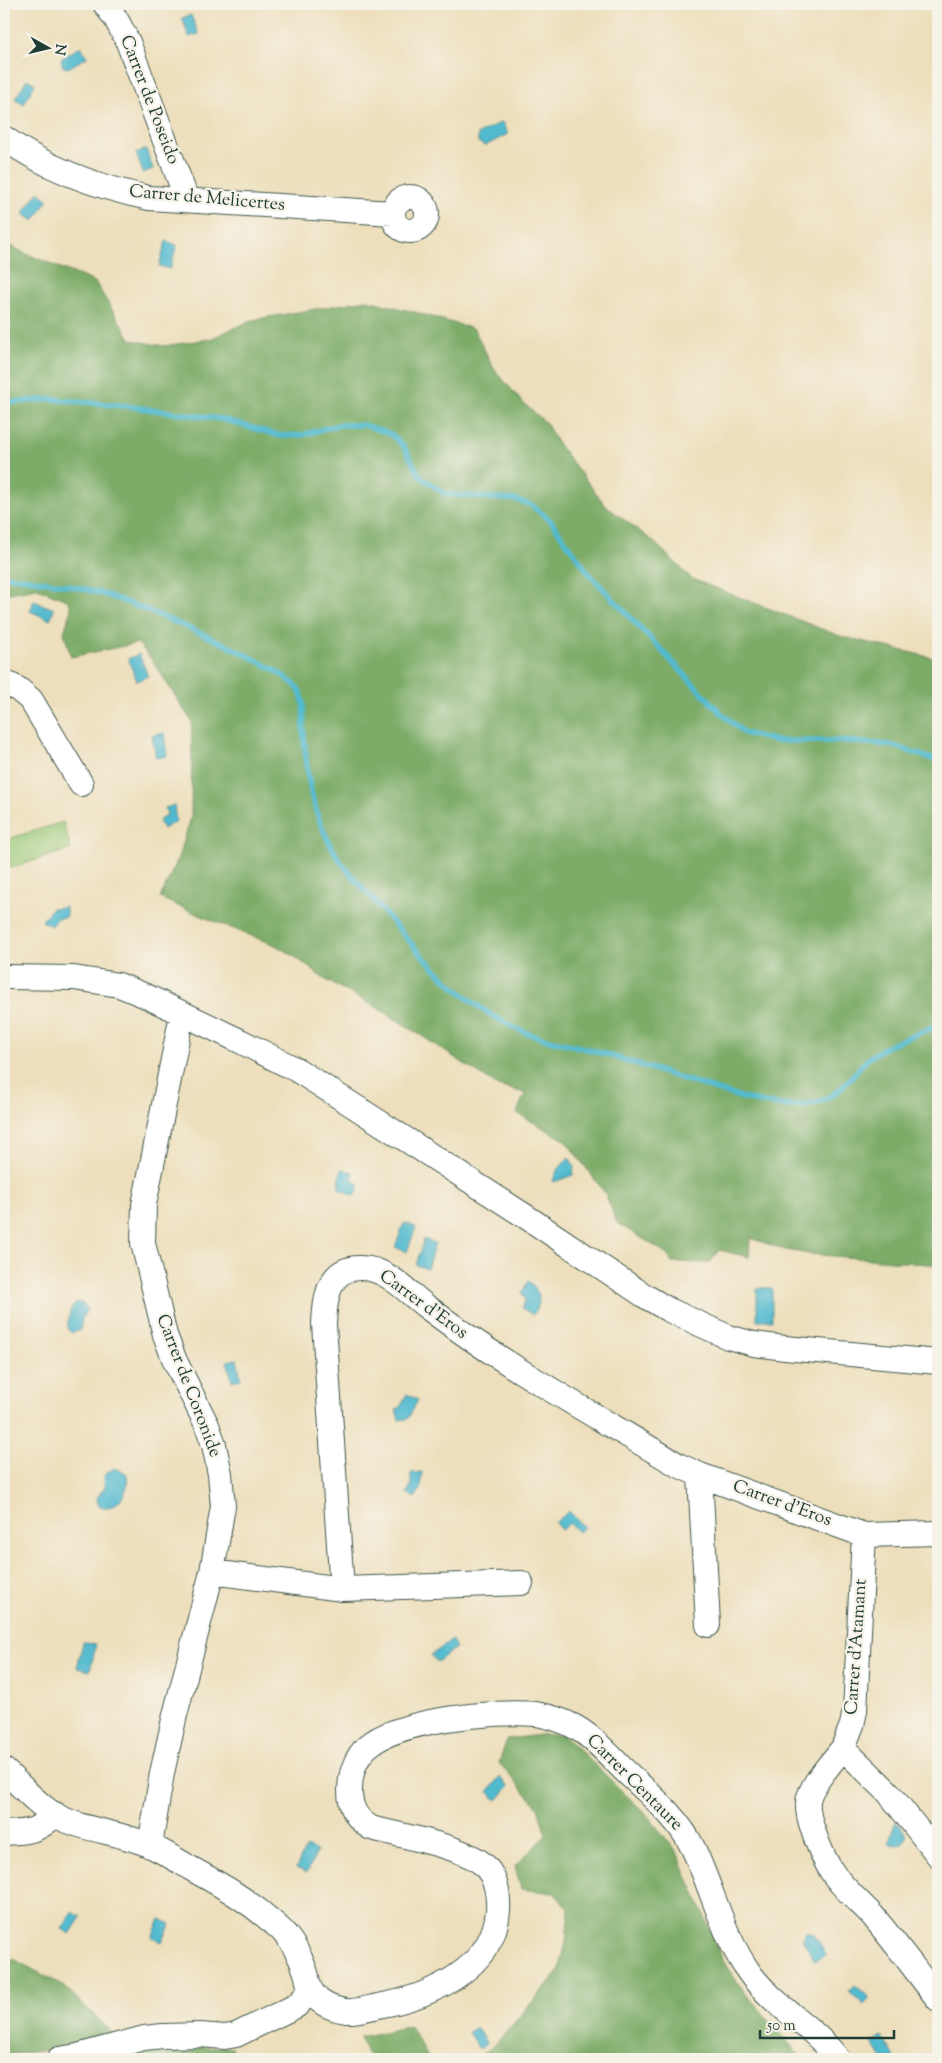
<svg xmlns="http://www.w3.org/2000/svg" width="942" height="2063" font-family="'Sorts Mill Goudy',serif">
<rect width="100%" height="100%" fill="#f7f3e8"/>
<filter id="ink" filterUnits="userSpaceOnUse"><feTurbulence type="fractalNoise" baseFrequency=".02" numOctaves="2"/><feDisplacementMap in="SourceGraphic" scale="10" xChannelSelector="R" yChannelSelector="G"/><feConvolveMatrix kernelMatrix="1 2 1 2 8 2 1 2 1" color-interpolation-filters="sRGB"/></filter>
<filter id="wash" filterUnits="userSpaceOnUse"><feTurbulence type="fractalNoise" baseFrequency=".0096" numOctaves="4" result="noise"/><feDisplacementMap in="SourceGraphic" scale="20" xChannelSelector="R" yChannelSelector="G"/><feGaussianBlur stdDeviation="1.12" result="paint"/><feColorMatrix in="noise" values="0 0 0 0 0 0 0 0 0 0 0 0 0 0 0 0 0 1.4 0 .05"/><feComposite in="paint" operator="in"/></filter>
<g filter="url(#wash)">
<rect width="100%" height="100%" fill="#eddfbc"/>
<path fill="#9bc876" stroke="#5d8255" d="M 63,822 L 71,849 L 11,868 L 4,846 L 4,840 Z"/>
<path fill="#7cac67" stroke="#4e744e" d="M 4,242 L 22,252 L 95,282 L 131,340 L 164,346 L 210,339 L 252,320 L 367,300 L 418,313 L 474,329 L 494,369 L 522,402 L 546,423 L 558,444 L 606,506 L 654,542 L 692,579 L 840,636 L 938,659 L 938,1265 L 810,1254 L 786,1250 L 750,1238 L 749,1257 L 719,1250 L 710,1263 L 672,1262 L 666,1253 L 617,1223 L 605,1193 L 565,1140 L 517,1113 L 525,1093 L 498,1086 L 385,1012 L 324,979 L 294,956 L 275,945 L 211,920 L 160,898 L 177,861 L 191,818 L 192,722 L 152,660 L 138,643 L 71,657 L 64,633 L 71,609 L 69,601 L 37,588 L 4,594 Z
M 540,1735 L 564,1735 L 647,1815 L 677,1852 L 726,1966 L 746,1994 L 803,2059 L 470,2059 L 478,2057 L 494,2046 L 559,1971 L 566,1942 L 569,1909 L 554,1893 L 521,1889 L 515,1866 L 546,1835 L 538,1807 L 499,1763 L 507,1739 Z
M 4,1954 L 64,1986 L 113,2033 C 77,2046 41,2052 4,2055 Z
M 410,2026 L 429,2059 L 369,2059 L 360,2037 Z
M 158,2047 L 232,2047 L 232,2059 L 110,2059 Z"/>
<path fill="#51bacf" stroke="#387c82" d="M 191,15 L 199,34 L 189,37 L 182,18 Z
M 81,46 L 87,57 L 68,68 L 63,67 L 61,59 Z
M 27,79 L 35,84 L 24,104 L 15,99 Z
M 502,122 L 508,134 L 485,146 L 478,142 L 478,134 Z
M 146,149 L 153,169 L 143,173 L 136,153 Z
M 38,192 L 48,199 L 34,221 L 23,214 Z
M 166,241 L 177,245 L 170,269 L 159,266 Z
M 34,601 L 54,609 L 50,620 L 30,611 Z
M 139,654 L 148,676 L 137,681 L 128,659 Z
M 164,733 L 167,756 L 156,758 L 152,735 Z
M 174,805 L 176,821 L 163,829 L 159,820 L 167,815 L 165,808 Z
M 66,907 L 66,917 L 57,918 L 51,926 L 42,921 L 52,908 Z
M 568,1158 L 570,1159 L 574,1166 L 573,1175 L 554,1182 L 553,1180 L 557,1171 Z
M 341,1169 L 353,1172 L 352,1180 L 360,1185 L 355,1196 L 339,1189 Z
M 404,1223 L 416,1227 L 407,1252 L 395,1247 Z
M 424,1239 L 435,1243 L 427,1269 L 416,1265 Z
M 528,1281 C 540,1290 543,1303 533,1315 L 522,1308 L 525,1300 L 522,1293 Z
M 757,1288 L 772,1288 L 772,1320 L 757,1320 Z
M 76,1302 L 82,1303 L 87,1309 L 82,1319 L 80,1330 L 73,1333 L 68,1330 C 67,1321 70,1307 76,1302 Z
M 237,1359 L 241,1379 L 232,1381 L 227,1361 Z
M 407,1394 L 418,1400 L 408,1419 L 399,1420 L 396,1409 L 400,1408 Z
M 115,1468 L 126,1473 C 133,1488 116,1515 98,1505 L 97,1498 L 104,1488 L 105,1474 Z
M 422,1472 L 421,1489 L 415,1498 L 407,1493 L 411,1485 L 411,1473 Z
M 569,1511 L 584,1527 L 578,1532 L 570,1523 L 561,1530 L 555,1523 Z
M 452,1640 L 456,1648 L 437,1662 L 431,1655 Z
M 83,1642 L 96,1645 L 90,1671 L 77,1668 Z
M 500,1777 L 509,1786 L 497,1800 L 488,1792 Z
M 895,1823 L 898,1823 L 907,1835 L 902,1844 L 897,1845 L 891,1844 L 889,1842 Z
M 306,1847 L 317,1851 L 307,1873 L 296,1868 Z
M 73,1912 L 81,1917 L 70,1934 L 62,1929 Z
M 160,1919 L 171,1924 L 162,1942 L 152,1937 Z
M 808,1931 L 810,1934 L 813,1932 L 826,1954 L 815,1961 L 802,1939 L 805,1937 L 803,1934 Z
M 855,1985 L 870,1998 L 864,2005 L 849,1991 Z
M 476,2027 L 487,2044 L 479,2049 L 468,2032 Z
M 882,2036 L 895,2057 L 892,2059 L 883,2059 L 872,2043 Z"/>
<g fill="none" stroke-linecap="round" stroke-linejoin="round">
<path stroke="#51bacf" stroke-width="5.5" d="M 4,403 L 51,399 L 126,406 L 221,419 L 281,436 L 302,435 L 338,425 L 364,425 L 391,434 L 404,447 L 420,476 L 445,494 L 516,500 L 531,505 L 550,520 L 591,576 L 720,712 L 744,733 L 776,741 L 841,741 L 891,745 L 938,761
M 4,576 C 36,580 67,584 99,593 C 132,602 284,665 299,690 C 307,702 302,724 304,738 C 307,779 313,817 335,853 C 345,870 360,884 373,899 C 416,950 463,1008 527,1033 C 547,1041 570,1044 591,1050 C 622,1059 653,1069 683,1079 C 722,1091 777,1115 818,1102 C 843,1094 851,1074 868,1059 C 885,1044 917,1035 938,1025"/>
</g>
</g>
<g filter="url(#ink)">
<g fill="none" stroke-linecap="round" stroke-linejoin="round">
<defs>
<path id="minor" d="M 105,4 L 116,19 L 128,42 L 187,200
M 4,138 C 47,169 97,187 149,198 L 393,213
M393 214a17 17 0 1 1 34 0a17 17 0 1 1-34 0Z
M 4,682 L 18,689 L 31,700 L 81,784
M 4,977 L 74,978 L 119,985 L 146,996 L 240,1041 L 297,1070 L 354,1106 L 528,1218 L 645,1296 L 669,1310 L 728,1337 L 754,1344 L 785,1348 L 938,1362
M 700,1475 L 708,1625
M 938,1533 L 864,1535 L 855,1711 L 852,1725 L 843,1748 L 888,1792 L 938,1855
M 212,1572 L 342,1589 L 324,1324 C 325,1299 328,1267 361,1268 C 387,1268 407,1292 427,1307 C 506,1367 593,1414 678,1465 L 700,1475 L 864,1535
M 342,1589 L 521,1583
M 843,1748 C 833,1761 809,1786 808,1802 C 806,1818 821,1853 829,1867 C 839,1885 858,1900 872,1915 C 895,1942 916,1971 938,1999
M 4,1770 C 20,1784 36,1804 55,1815 C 84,1831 121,1832 151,1846 C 164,1852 177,1860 190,1868 C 223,1886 248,1900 277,1926 C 291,1938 300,1955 306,1973 C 308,1979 308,1987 312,1992 C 319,2004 333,2009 346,2011 C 356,2012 368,2008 378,2006 C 429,1997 493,1970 498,1911 C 499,1895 496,1878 485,1866 C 467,1847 398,1835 371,1828 C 356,1819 350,1808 350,1791 C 350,1775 355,1758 367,1747 C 396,1720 497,1710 536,1714 C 548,1716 564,1721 575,1727 C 593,1737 609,1755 623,1769 C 648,1793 678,1817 693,1848 C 713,1890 723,1937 751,1975 C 776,2008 814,2027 838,2059
M 4,1833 C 26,1832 39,1832 55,1814
M 150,1846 L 162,1773 L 175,1715 L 212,1572 L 223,1506 L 220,1474 L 214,1445 L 207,1425 L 175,1361 L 165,1335 L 143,1243 L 144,1205 L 182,1014
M 59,2059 L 77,2056 L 144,2038 L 163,2036 L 200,2035 L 225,2037 L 236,2035 L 296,2006 L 311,1991"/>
</defs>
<use href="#minor" stroke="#3e5548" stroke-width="26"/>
<use href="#minor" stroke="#fff" stroke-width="24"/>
</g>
</g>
<g text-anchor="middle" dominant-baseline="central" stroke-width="4.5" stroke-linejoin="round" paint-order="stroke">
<g font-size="18" fill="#1f3d34" stroke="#f7f3e8">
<text transform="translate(149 100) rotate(69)">Carrer de Poseido</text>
<text transform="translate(207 199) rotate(5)">Carrer de Melicertes</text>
<text transform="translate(423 1305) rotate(36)">Carrer d'Eros</text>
<text transform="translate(188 1386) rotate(69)">Carrer de Coronide</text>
<text transform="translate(782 1504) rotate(20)">Carrer d'Eros</text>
<text transform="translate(857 1647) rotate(-86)">Carrer d'Atamant</text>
<text transform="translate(634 1783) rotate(45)">Carrer Centaure</text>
</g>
</g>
<rect width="942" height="2063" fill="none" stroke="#f7f3e8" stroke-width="20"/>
<g transform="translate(48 48) rotate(98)" stroke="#f7f3e8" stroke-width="4" paint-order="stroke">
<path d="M0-4L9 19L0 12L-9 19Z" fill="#1f3d34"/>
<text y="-8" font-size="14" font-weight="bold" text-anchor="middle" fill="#1f3d34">N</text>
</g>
<path d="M760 2030v8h134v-8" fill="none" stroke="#1f3d34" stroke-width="2.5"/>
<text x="767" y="2030" font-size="15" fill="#1f3d34" stroke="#f7f3e8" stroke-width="4" paint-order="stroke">50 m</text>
</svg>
